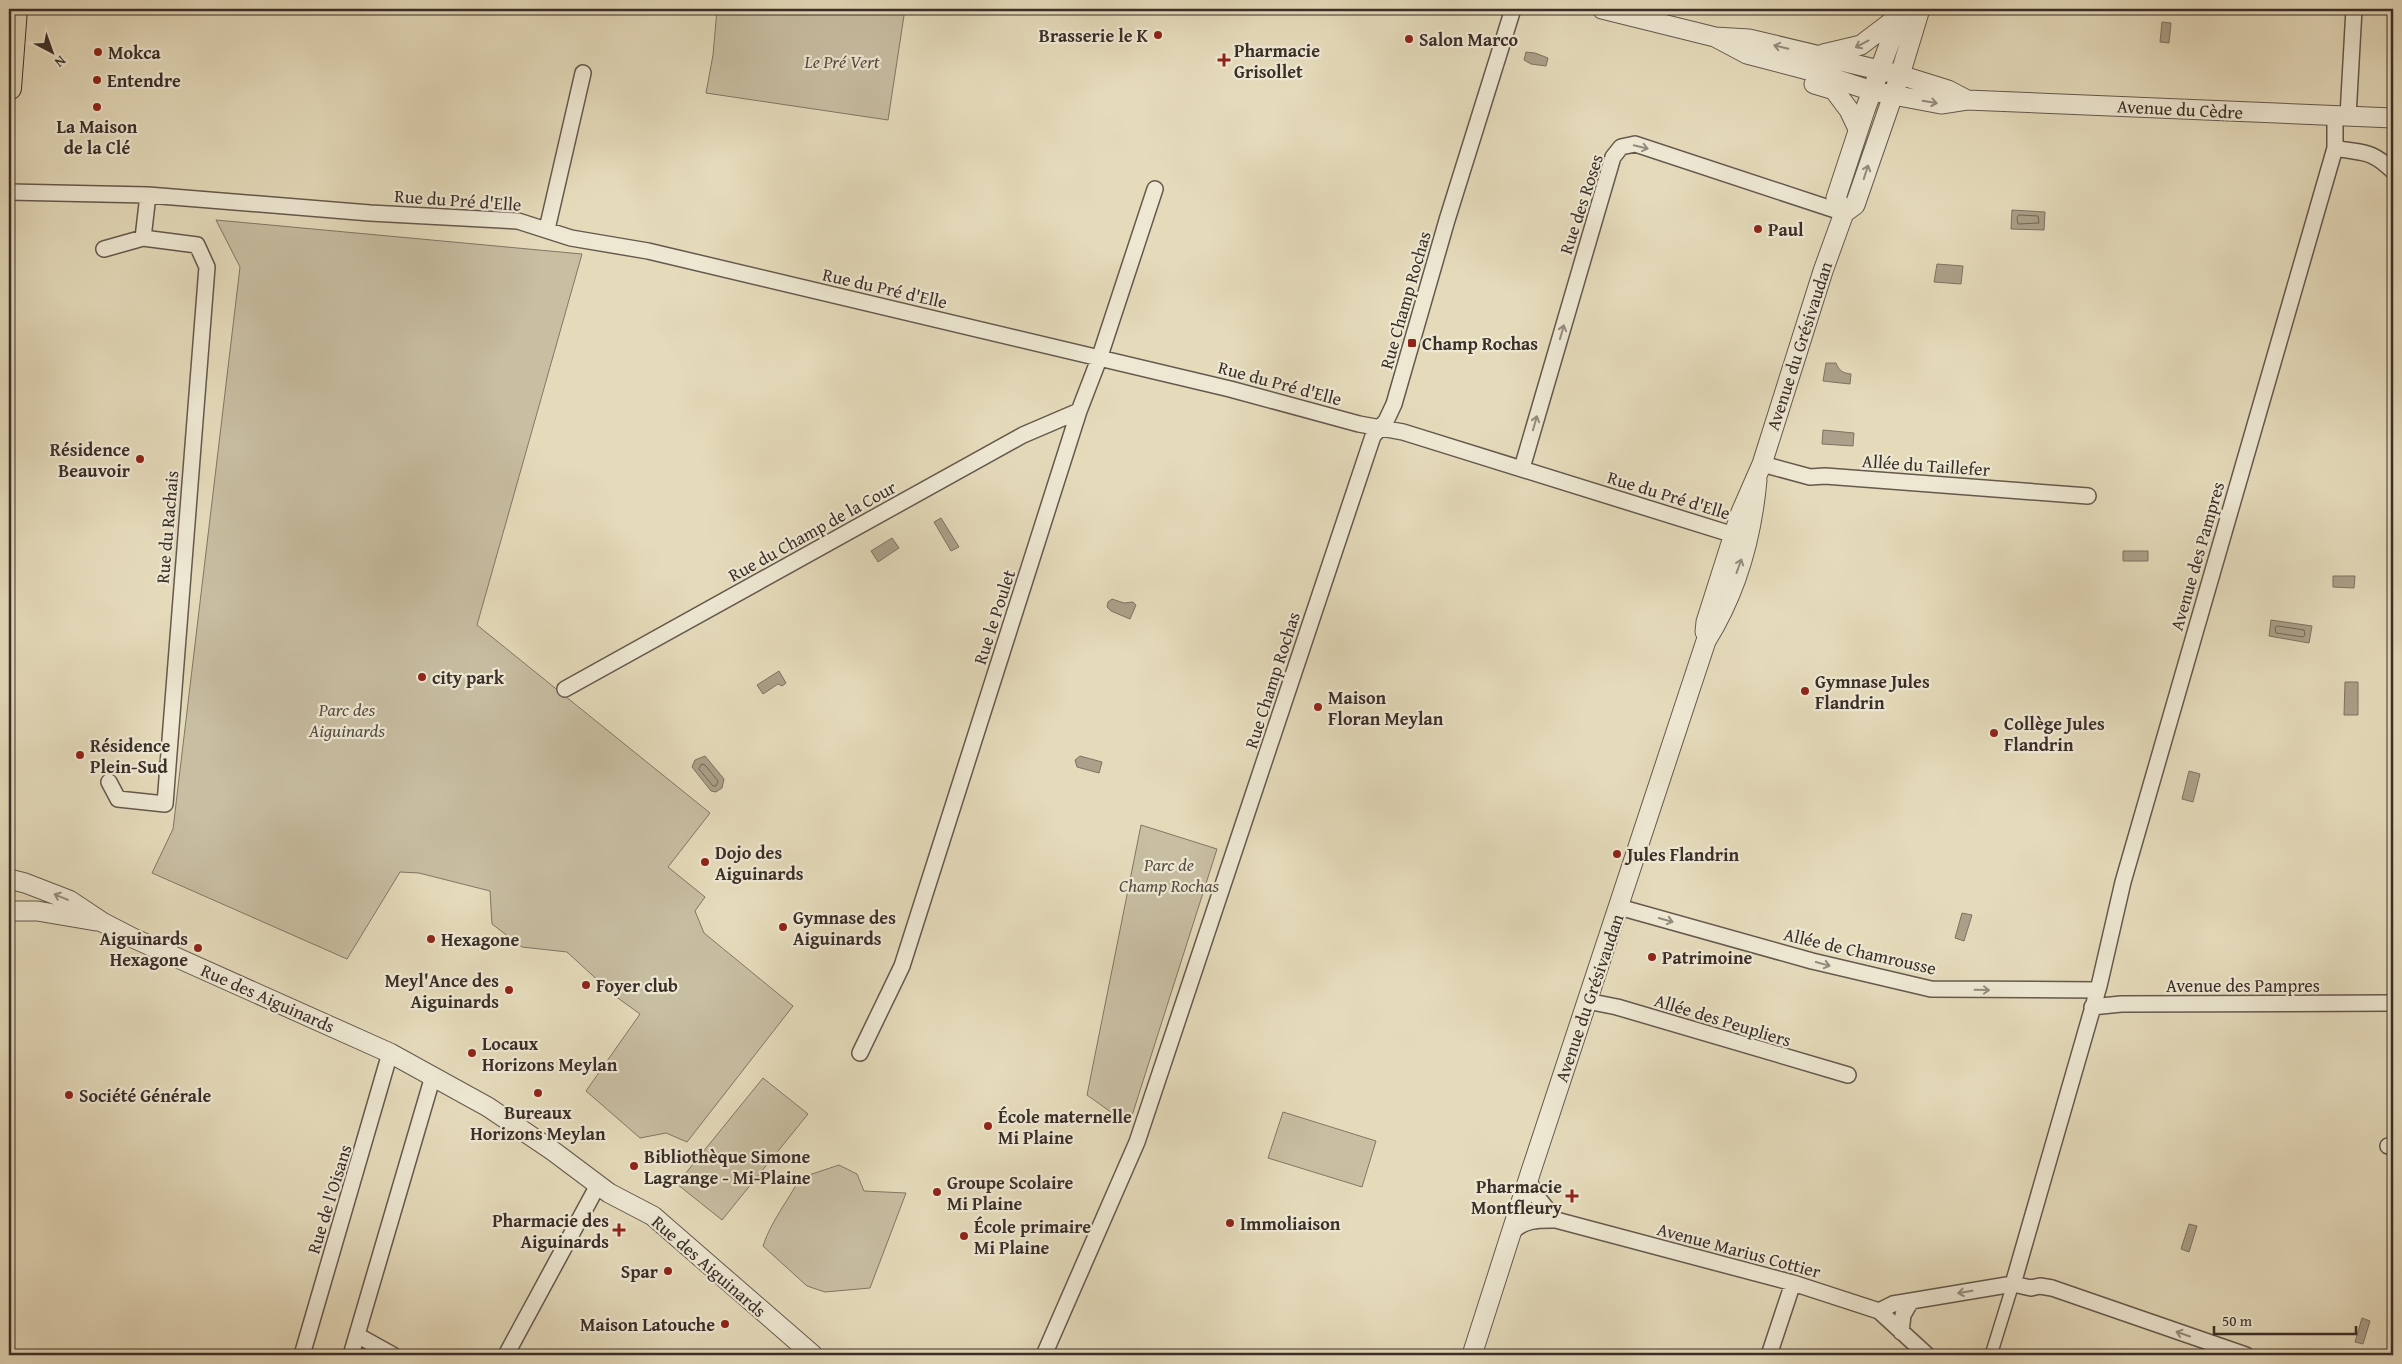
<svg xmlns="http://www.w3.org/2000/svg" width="2402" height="1364" font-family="'Gentium Book Plus',serif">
<rect width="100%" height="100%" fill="#e5dbbb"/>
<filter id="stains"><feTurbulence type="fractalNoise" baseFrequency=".004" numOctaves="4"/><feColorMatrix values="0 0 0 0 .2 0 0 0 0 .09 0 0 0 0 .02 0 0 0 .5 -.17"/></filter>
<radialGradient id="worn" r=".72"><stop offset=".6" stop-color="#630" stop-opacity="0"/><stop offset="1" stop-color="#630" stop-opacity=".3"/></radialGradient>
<path fill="#c8bea2" stroke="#817666" d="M 717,9 L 905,9 L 888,120 L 706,93 L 713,55 Z
M 216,220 L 582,254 L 477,625 L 710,813 L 668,867 L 705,897 L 695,911 L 704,933 L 793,1006 L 687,1142 L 666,1133 L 640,1138 L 586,1091 L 640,1014 L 615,996 L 567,952 L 522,947 L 492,924 L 490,891 L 419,873 L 400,872 L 347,959 L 152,873 L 173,829 L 240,267 Z
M 1141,825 L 1217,849 L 1129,1125 L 1087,1095 Z
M 763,1078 L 808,1114 L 722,1220 L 677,1184 Z
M 1283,1112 L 1376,1141 L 1362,1187 L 1268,1158 Z
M 839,1165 L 857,1174 L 864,1191 L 906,1193 L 870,1288 L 825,1292 L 807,1286 L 763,1246 C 771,1221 788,1201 800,1178 Z"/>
<path fill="#aba089" stroke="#7e7263" d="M 2162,22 L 2171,23 L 2169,43 L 2160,42 Z
M 1526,52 L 1535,53 L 1548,58 L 1546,66 L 1531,64 L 1524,60 Z
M 2012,210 L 2045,212 L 2044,230 L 2011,229 Z
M 1937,264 L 1963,266 L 1961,284 L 1934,282 Z
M 1826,363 L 1836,363 C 1839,371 1843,373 1851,374 L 1850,384 L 1823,381 Z
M 1823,430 L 1854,433 L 1853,446 L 1822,444 Z
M 941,518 L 959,547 L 951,551 L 934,522 Z
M 892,538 L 899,548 L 878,562 L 871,551 Z
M 2123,551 L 2148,551 L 2148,561 L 2123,561 Z
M 2333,576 L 2355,576 L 2354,588 L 2333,587 Z
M 1112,599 L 1124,603 L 1133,602 L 1136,605 L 1130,619 L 1111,611 L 1107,607 L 1108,602 Z
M 2271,620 L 2312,626 L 2309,643 L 2269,636 Z
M 779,671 L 786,683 L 782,686 L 778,684 L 763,694 L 757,685 Z
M 2345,682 L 2358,682 L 2358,715 L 2344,715 Z
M 705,756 L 724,779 L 722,788 L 716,792 L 711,791 L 692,767 L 695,760 Z
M 1080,756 L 1102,762 L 1099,773 L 1077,767 L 1075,760 Z
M 2189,771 L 2200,774 L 2193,802 L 2182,799 Z
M 1962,913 L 1972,915 L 1964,941 L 1955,938 Z
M 2189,1224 L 2197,1226 L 2189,1252 L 2181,1249 Z
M 2362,1318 L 2370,1321 L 2363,1344 L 2355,1342 Z"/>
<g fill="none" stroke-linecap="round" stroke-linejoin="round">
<path stroke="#726759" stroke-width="1" d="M 2019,215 L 2038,216 L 2039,223 L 2018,224 L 2017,218 Z
M 2278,626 L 2304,630 L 2305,635 L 2303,637 L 2276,633 L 2275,628 Z
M 702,764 L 705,765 L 718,781 L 716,786 L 713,786 L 699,769 Z"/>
<defs>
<path id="pedestrian" d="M 1991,1355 L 2013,1284"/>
<path id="minor" d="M 2348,116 L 2354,9
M 2335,148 C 2364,154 2370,149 2393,171
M 9,192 L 148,195 L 370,213 L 518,221 L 571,238 L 648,251 L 1230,389 L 1359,424 L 1403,432 L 1734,535
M 547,229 L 583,73
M 104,249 L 143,238
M 1762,464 L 1810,477 L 1825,476 L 2088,496
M 1522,468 L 1613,157 L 1621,147 L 1635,144 L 1844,213
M 565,689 L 1023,435 L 1079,411
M 109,782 L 118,799 L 165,804 L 207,267 L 197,245 L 143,238 L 148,195
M 1619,907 L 1812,961 L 1931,989 L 2097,990
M 1587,1001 L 1617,1007 L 1848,1075
M 2092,1007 L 2121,1004 L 2393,1003
M 860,1053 L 902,966 L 1079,411 L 1099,359 L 1155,189
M 2388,1146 L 2393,1147
M 1528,1180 L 1538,1198 L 1556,1220
M 1513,1231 C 1526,1219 1539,1220 1556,1220 L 1793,1283 L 1879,1311 L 1893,1304 L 2013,1284 L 2031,1288 L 2040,1286 L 2052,1288 L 2246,1355
M 2013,1284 L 2099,986 L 2123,882 L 2335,148 L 2335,115
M 1879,1311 L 1927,1355
M 1901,1332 L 1903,1315 L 1911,1301
M 357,1335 L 393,1355
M 302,1355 L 390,1053
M 351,1355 L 433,1076
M 506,1355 L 598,1185
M 1044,1355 L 1137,1142 L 1373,436 L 1386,421 L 1394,404 L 1447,220 L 1513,9
M 1769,1355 L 1793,1283"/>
<path id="tertiary" d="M 1602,9 L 1715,37 L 1749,39 L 1900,75 L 1948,90 L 1967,100
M 1715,37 L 1747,54 L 1808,70 L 1872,91 L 1941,104 L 1967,100 L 2393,118
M 1823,54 L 1861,45 L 1899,16
M 1814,84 L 1834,90 L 1849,110 L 1858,129
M 1844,213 L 1836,198 L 1865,110 L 1900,15 L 1905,9
M 1705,632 L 1706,622 L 1741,512 L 1762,464 L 1823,271 L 1844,213 L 1855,205 L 1900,75 L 1920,9
M 9,879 L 25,883 L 69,900 L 102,922 L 133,938 L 390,1053 L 488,1107 L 553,1151 L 609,1193 L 653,1216 L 813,1355
M 9,911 L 37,911 L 96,921
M 1472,1355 L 1531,1171 L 1706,641 C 1736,593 1752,536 1757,480"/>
<path id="primary" d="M 9,88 L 15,9"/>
</defs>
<use href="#pedestrian" stroke="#65594e" stroke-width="14"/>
<use href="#minor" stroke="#65594e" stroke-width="18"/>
<use href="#tertiary" stroke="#65594e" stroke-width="21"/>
<use href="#primary" stroke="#3a2e29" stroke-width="26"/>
<use href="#pedestrian" stroke="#eee8d3" stroke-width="11"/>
<use href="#minor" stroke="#eee8d3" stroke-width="15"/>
<use href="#tertiary" stroke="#eee8d3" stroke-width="19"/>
<use href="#primary" stroke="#e5dbbb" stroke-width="24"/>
</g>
<defs><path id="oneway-shaft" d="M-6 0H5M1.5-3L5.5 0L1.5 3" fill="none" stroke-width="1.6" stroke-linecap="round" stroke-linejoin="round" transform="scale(1.25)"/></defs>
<g stroke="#948b7e">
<use href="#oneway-shaft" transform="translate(1862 44) rotate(152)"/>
<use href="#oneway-shaft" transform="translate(1781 47) rotate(-166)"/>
<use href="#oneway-shaft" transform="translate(1930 102) rotate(9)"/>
<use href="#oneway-shaft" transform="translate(1641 147) rotate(14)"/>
<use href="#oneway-shaft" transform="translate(1866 172) rotate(-72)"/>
<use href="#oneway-shaft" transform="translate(1562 332) rotate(-74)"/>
<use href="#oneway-shaft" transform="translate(1535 423) rotate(-74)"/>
<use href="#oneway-shaft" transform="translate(1739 566) rotate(-70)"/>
<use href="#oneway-shaft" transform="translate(61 897) rotate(-157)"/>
<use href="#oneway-shaft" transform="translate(1666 920) rotate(16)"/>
<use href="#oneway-shaft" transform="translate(1823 964) rotate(15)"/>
<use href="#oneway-shaft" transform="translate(1982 990) rotate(1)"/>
<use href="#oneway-shaft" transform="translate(1965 1292) rotate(171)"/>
<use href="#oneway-shaft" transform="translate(2183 1334) rotate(-161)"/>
</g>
<g fill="#8f2418" stroke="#eee8d3" stroke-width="2">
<circle cx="1158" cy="35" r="5"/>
<circle cx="1409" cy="39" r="5"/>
<circle cx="98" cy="52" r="5"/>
<path d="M1221.5 52.5h5v5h5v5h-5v5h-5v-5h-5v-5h5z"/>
<circle cx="97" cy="80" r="5"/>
<circle cx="97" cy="107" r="5"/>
<circle cx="1758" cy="229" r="5"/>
<rect x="1407" y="338" width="10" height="10" rx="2.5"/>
<circle cx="140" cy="459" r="5"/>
<circle cx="422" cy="677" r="5"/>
<circle cx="1805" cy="691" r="5"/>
<circle cx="1318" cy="707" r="5"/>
<circle cx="1994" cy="733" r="5"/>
<circle cx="80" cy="755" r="5"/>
<circle cx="1617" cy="854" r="5"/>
<circle cx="705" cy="862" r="5"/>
<circle cx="783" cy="927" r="5"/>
<circle cx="431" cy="939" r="5"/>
<circle cx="198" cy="948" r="5"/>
<circle cx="1652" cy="957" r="5"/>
<circle cx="586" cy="985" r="5"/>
<circle cx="509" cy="990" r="5"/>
<circle cx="472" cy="1053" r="5"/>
<circle cx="538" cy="1093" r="5"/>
<circle cx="69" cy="1095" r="5"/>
<circle cx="988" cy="1126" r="5"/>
<circle cx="634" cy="1166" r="5"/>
<circle cx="937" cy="1192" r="5"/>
<path d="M1569.5 1188.5h5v5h5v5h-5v5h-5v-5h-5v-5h5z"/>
<circle cx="1230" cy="1223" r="5"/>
<path d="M616.5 1222.5h5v5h5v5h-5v5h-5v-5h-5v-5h5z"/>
<circle cx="964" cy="1236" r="5"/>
<circle cx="668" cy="1271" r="5"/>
<circle cx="725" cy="1324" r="5"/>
</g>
<g text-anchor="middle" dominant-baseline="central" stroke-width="4.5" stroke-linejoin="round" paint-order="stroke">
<g font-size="18" font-weight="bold" fill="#3a2e29" stroke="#eee8d3" text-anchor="start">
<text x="1148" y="35" text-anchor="end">Brasserie le K</text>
<text x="1419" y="39">Salon Marco</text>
<text x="1234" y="50">Pharmacie<tspan x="1234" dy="21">Grisollet</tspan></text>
<text x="108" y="52">Mokca</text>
<text x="107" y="80">Entendre</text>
<text x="97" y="126" text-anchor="middle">La Maison<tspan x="97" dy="21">de la Clé</tspan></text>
<text x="1768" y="229">Paul</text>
<text x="1422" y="343">Champ Rochas</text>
<text x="130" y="449" text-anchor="end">Résidence<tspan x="130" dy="21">Beauvoir</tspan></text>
<text x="432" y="677">city park</text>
<text x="1815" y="681">Gymnase Jules<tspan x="1815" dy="21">Flandrin</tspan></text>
<text x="1328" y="697">Maison<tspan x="1328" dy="21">Floran Meylan</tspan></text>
<text x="2004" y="723">Collège Jules<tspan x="2004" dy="21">Flandrin</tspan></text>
<text x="90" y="745">Résidence<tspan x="90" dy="21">Plein-Sud</tspan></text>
<text x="715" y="852">Dojo des<tspan x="715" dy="21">Aiguinards</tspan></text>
<text x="1627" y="854">Jules Flandrin</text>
<text x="793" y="917">Gymnase des<tspan x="793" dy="21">Aiguinards</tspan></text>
<text x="188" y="938" text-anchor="end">Aiguinards<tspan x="188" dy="21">Hexagone</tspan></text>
<text x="441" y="939">Hexagone</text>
<text x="1662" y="957">Patrimoine</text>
<text x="499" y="980" text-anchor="end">Meyl'Ance des<tspan x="499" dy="21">Aiguinards</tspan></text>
<text x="596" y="985">Foyer club</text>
<text x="482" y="1043">Locaux<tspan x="482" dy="21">Horizons Meylan</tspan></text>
<text x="79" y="1095">Société Générale</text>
<text x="538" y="1112" text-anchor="middle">Bureaux<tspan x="538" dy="21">Horizons Meylan</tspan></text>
<text x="998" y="1116">École maternelle<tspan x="998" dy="21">Mi Plaine</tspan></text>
<text x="644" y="1156">Bibliothèque Simone<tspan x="644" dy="21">Lagrange - Mi-Plaine</tspan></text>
<text x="947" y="1182">Groupe Scolaire<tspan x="947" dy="21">Mi Plaine</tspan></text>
<text x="1562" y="1186" text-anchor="end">Pharmacie<tspan x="1562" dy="21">Montfleury</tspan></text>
<text x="609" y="1220" text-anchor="end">Pharmacie des<tspan x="609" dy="21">Aiguinards</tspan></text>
<text x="1240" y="1223">Immoliaison</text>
<text x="974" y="1226">École primaire<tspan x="974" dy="21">Mi Plaine</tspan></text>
<text x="658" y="1271" text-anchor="end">Spar</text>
<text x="715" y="1324" text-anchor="end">Maison Latouche</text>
</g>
<g font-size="18" font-style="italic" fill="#564b41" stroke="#eee8d3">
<text x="842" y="61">Le Pré Vert</text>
<text x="347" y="709">Parc des<tspan x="347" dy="21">Aiguinards</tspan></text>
<text x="1169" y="864">Parc de<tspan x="1169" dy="21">Champ Rochas</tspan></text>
</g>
<g font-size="18" fill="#3a2e29" stroke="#eee8d3">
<text transform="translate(2180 109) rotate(3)">Avenue du Cèdre</text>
<text transform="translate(458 200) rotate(4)">Rue du Pré d'Elle</text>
<text transform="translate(1581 204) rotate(-72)">Rue des Roses</text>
<text transform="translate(885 288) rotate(13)">Rue du Pré d'Elle</text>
<text transform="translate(1405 300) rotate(-74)">Rue Champ Rochas</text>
<text transform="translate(1799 346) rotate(-72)">Avenue du Grésivaudan</text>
<text transform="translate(1280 383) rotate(15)">Rue du Pré d'Elle</text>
<text transform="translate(1926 465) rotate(4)">Allée du Taillefer</text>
<text transform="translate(1669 495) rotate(17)">Rue du Pré d'Elle</text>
<text transform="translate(167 527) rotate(-85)">Rue du Rachais</text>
<text transform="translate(812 531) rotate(-29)">Rue du Champ de la Cour</text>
<text transform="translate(2197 556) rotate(-74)">Avenue des Pampres</text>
<text transform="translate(994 617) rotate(-72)">Rue le Poulet</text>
<text transform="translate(1272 680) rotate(-72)">Rue Champ Rochas</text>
<text transform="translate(1860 951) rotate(13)">Allée de Chamrousse</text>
<text x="2243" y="985">Avenue des Pampres</text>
<text transform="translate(268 998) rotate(24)">Rue des Aiguinards</text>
<text transform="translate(1589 998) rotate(-71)">Avenue du Grésivaudan</text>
<text transform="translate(1723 1020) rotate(17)">Allée des Peupliers</text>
<text transform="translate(329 1199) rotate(-73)">Rue de l'Oisans</text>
<text transform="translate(1739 1250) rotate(15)">Avenue Marius Cottier</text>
<text transform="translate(709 1266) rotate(41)">Rue des Aiguinards</text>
</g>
</g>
<rect width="2402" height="1364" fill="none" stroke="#e5dbbb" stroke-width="30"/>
<rect x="10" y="10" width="2382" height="1344" fill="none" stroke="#3a2e29" stroke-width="2.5"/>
<rect x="15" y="15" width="2372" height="1334" fill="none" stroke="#3a2e29"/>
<g transform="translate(52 52) rotate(139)" stroke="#eee8d3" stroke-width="4" paint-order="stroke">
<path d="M0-4L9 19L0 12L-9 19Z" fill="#3a2e29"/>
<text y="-8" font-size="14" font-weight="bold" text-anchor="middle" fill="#3a2e29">N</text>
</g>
<path d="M2214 1326v8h142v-8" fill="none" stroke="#3a2e29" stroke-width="2.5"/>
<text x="2222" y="1326" font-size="15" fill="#3a2e29" stroke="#eee8d3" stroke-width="4" paint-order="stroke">50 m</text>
<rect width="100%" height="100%" filter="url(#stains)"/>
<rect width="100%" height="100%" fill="url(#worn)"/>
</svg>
